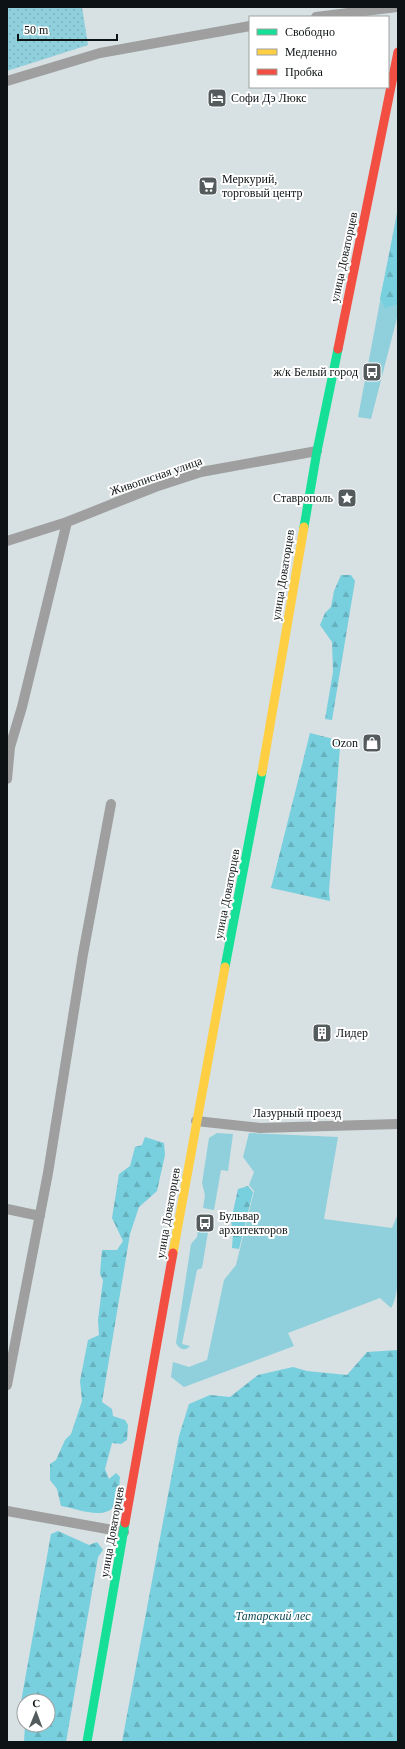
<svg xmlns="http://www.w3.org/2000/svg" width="405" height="1749" font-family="'Times New Roman',serif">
<defs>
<pattern id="forest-firs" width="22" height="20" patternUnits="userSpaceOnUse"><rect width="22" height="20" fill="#78cfde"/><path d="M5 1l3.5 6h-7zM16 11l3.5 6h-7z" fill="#67b1be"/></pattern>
<pattern id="garden-dots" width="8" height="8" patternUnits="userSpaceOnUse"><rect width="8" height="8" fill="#8fd0dc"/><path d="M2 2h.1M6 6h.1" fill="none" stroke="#7ab2bc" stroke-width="1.8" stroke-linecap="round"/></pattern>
</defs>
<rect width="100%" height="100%" fill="#d7e0e2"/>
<path fill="#8fd0dc" d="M 398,207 L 398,314 L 371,419 L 358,417 Z
M 217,1133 L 233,1134 L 228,1171 L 221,1170 L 214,1210 L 203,1208 L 205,1195 L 202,1183 L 209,1138 Z
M 249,1133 L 338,1137 L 324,1219 L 392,1228 L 398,1214 C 398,1235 402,1292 391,1308 L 380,1298 L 288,1333 L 294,1346 L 184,1387 L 171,1377 L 173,1362 L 189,1367 L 207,1360 L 224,1280 L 236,1265 L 254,1191 L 249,1185 L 254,1172 L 243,1157 Z
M 199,1225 L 209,1226 L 202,1268 L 197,1270 L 182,1344 L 190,1346 C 185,1352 179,1349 176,1343 L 191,1244 L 197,1237 Z"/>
<path fill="url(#forest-firs)" d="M 398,211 L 398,304 L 385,308 L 380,299 Z
M 341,575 L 351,575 L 355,581 L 332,720 L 325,719 L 333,672 L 332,642 L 320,625 L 325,613 L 331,607 L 334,591 Z
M 310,733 L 337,740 L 340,747 L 329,891 L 330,901 L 271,888 Z
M 145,1137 L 164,1143 L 165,1155 L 157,1191 L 139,1207 L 130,1234 L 102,1402 L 112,1409 L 113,1416 L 125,1420 L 128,1425 L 127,1440 L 121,1444 L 112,1443 L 105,1469 L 109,1479 L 116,1473 L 120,1477 C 119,1484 120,1496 117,1502 C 107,1523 77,1508 61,1506 L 57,1489 L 50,1480 L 50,1464 L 56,1460 L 65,1440 L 71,1434 L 82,1401 L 80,1381 L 88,1340 L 99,1335 L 98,1320 L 103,1280 L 100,1274 L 102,1250 L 117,1250 L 123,1241 L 112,1218 L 119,1174 L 130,1166 L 135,1147 L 142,1145 Z
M 248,1186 L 253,1192 L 239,1249 L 232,1248 L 233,1234 L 231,1221 L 238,1189 Z
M 398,1350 L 398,1742 L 122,1742 L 179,1436 L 189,1404 L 210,1395 L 230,1397 L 258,1375 L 293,1367 L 307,1371 L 347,1375 L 367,1352 Z
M 58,1531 L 89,1545 L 97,1542 L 103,1550 L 98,1557 L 66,1742 L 24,1742 L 25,1725 L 48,1725 L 48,1701 L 24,1701 L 24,1724 L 19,1713 L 51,1534 Z"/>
<path fill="url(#garden-dots)" d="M 7,7 L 82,7 L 88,45 L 7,71 Z"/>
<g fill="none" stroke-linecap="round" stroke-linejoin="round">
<path stroke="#9e9f9e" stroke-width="10" d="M 316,17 L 397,7
M 7,81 L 100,53 L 250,26
M 7,541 L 67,522 L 155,487 L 201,472 L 317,451
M 7,779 L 10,747 L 22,707 L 67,522
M 196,1121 L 260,1128 L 398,1124
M 7,1209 L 40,1216
M 7,1385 L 48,1173 L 83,954 L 111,804
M 7,1511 L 124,1532"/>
<path stroke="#16e098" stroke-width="9" d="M 304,527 L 317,451 L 338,349
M 225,967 L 262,772
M 87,1742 L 125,1523"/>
<path stroke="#ffcf43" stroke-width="9" d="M 262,772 L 304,527
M 173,1253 L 225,967"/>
<path stroke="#f24e42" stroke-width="9" d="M 338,349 L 398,52
M 125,1523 L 173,1253"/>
</g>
<defs>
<symbol id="hotel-square" viewBox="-11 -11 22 22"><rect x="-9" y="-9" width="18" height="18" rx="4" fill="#545b5c" stroke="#fff"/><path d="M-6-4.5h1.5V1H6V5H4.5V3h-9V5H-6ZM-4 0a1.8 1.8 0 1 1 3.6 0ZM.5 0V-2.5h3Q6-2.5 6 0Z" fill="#fff"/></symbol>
<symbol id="supermarket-square" viewBox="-11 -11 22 22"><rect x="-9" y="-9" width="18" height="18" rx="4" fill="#545b5c" stroke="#fff"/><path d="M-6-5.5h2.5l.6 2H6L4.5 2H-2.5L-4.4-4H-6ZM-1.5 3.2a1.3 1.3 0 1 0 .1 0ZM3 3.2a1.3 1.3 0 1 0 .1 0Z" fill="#fff"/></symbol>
<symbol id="bus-square" viewBox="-11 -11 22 22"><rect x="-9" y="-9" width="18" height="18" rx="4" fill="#545b5c" stroke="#fff"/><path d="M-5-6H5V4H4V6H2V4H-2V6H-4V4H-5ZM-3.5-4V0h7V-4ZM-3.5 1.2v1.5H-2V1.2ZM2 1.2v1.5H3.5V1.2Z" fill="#fff"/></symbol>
<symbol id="sight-square" viewBox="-11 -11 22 22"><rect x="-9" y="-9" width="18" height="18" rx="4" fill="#545b5c" stroke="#fff"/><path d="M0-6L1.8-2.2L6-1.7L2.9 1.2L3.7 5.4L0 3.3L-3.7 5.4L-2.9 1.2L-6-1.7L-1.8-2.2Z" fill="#fff"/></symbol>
<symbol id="shop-square" viewBox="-11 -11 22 22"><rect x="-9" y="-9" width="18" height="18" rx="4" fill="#545b5c" stroke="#fff"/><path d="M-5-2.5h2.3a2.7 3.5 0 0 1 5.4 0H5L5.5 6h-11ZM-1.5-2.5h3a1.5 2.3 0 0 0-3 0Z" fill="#fff"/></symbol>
<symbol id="building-square" viewBox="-11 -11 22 22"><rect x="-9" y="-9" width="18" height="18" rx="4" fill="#545b5c" stroke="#fff"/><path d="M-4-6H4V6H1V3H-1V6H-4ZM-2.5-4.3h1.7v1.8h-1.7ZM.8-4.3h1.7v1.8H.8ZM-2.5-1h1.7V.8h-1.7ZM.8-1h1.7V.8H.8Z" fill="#fff"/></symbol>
</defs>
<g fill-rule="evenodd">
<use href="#hotel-square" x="206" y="87" width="22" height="22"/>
<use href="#supermarket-square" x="197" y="175" width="22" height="22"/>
<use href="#bus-square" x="361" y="361" width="22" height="22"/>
<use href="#sight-square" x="336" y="487" width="22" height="22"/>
<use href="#shop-square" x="361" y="732" width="22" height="22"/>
<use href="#building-square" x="311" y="1022" width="22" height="22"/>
<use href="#bus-square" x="194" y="1212" width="22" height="22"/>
</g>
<g text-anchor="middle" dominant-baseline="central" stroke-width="4" stroke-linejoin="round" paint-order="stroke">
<g font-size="12" fill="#0d1314" stroke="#fff" text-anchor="start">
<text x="231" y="98">Софи Дэ Люкс</text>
<text x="222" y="179">Меркурий,<tspan x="222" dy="14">торговый центр</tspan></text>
<text x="358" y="372" text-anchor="end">ж/к Белый город</text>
<text x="333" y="498" text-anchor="end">Ставрополь</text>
<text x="358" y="743" text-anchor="end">Ozon</text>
<text x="336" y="1033">Лидер</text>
<text x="219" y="1216">Бульвар<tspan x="219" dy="14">архитекторов</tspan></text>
</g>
<g font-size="12" fill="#0d1314" stroke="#fff">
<text transform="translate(344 257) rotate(-78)">улица Доваторцев</text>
<text transform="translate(156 476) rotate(-19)">Живописная улица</text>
<text transform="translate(283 575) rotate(-81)">улица Доваторцев</text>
<text transform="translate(227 894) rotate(-79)">улица Доваторцев</text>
<text x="297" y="1113">Лазурный проезд</text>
<text transform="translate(168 1213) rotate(-80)">улица Доваторцев</text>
<text transform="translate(112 1532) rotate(-80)">улица Доваторцев</text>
</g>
<g font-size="12" font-style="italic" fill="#0a4954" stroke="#fff">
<text x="273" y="1616">Татарский лес</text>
</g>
</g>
<rect width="405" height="1749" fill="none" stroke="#0d1314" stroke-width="16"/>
<rect x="249" y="16" width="140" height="72" fill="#ffffff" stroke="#9ea1a1"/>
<rect x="257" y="29" width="20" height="6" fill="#16e098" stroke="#9ea1a1"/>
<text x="285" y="36" font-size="12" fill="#0d1314">Свободно</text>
<rect x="257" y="49" width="20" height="6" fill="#ffcf43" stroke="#9ea1a1"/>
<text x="285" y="56" font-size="12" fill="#0d1314">Медленно</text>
<rect x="257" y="69" width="20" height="6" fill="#f24e42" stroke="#9ea1a1"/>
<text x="285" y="76" font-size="12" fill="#0d1314">Пробка</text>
<g transform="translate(36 1713) rotate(1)"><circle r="19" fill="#ffffff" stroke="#9ea1a1"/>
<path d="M0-3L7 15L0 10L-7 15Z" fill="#545b5c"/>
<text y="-6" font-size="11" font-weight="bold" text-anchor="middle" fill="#0d1314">С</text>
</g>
<path d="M18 34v6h99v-6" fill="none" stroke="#0d1314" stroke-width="2"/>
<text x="24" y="34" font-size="12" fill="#0d1314" stroke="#ffffff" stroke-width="3" paint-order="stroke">50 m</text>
</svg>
